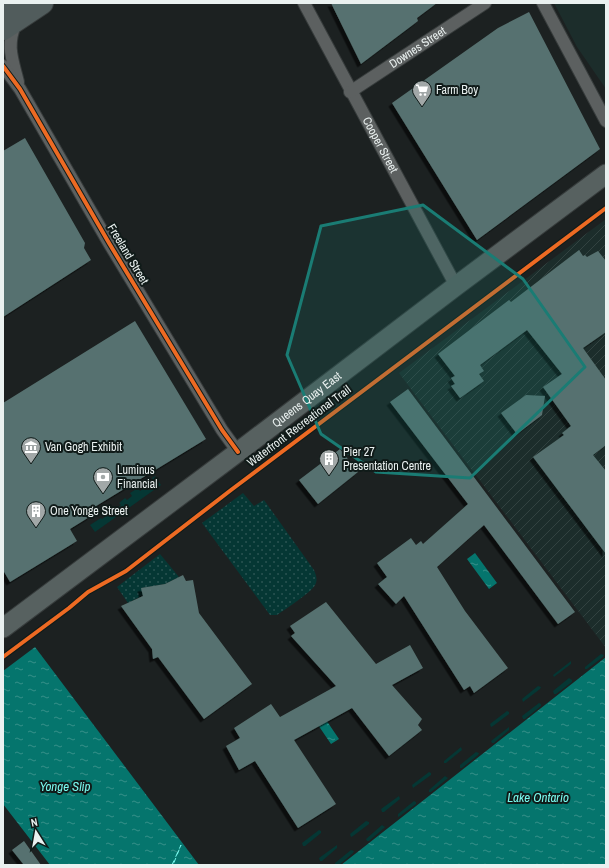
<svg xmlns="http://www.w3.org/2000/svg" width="609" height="868" font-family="'Archivo Narrow',sans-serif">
<defs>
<pattern id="industrial-furrows" width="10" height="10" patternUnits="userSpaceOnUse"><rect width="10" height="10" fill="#1c2d2b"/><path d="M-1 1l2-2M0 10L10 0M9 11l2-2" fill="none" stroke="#324240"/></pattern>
<pattern id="grass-dots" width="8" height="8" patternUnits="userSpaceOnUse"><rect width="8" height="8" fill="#053734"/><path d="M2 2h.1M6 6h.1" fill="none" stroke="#2a5452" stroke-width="1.8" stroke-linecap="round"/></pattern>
<pattern id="water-ripples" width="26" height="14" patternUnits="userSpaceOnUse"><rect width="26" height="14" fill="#05756d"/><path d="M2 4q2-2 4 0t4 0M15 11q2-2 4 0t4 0" fill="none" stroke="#369089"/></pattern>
<filter id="shadow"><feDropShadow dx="-3.5" dy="3.5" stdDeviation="0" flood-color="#0009"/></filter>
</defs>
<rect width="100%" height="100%" fill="#1c2121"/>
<path fill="#1c2d2b" d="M 554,3 L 606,3 L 606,89 L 577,47 Z"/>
<path fill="url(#industrial-furrows)" d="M 606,219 L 606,648 L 399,373 Z"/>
<path fill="url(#grass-dots)" d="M 243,493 L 254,506 L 264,500 L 314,570 C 316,575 318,580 315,585 C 312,592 284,610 277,615 L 270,615 L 202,523 Z
M 160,554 L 179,577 L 165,584 L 142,588 L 143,595 L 128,603 L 117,587 Z"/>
<path fill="#053734" d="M 155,476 L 161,485 L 95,532 L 90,525 L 101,518 L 102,519 L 109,514 L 107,511 L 114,506 L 116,509 L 121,505 L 119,503 L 125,498 L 127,500 L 132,496 L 130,493 L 138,488 L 140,491 L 154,481 L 152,478 Z
M 601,654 L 604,655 L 603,657 L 587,669 L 585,669 L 585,667 Z
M 571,661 L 571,664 L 554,677 L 553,675 Z
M 569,678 L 572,680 L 572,682 L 556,694 L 554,694 L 553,691 Z
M 538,686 L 541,687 L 540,689 L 523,702 L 522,699 Z
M 539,703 L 541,704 L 541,706 L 525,719 L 523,719 L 522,716 Z
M 507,711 L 509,712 L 509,714 L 493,726 L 491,727 L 490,724 Z
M 509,727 L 509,730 L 494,743 L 492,743 L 491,741 Z
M 461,747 L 462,750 L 446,763 L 444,763 L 444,761 Z
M 476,752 L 479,753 L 478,755 L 462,768 L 460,768 L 460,765 Z
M 429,772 L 431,773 L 431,775 L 413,788 L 412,785 Z
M 445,776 L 448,778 L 447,779 L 431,792 L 429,792 L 429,790 Z
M 399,796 L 400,799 L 384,812 L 382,812 L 381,809 Z
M 414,801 L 416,802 L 416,804 L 400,816 L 398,817 L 398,814 Z
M 366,821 L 369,822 L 369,824 L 353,836 L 351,837 L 350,834 Z
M 382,825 L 385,827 L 384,828 L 369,841 L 367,841 L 366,839 Z
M 319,830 L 321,831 L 321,833 L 305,846 L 303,846 L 302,843 Z
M 337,845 L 337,848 L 322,861 L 320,861 L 319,858 Z
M 351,850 L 354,851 L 353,853 L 339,865 L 335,865 L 335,863 Z"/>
<path fill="url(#water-ripples)" d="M 475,553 L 497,583 L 489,589 L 467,559 Z
M 35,647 L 199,865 L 50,865 L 3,804 L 3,671 Z
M 606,657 L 606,865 L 341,865 Z
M 322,714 L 339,739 L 331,744 L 314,719 Z"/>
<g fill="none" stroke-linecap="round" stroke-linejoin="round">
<path stroke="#7afaef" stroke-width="1" stroke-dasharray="5 4" stroke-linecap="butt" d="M 172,865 L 181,845 L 173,865"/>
</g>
<path fill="#56716f" filter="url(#shadow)" d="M 331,3 L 437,3 L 417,18 L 418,21 L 361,64 Z
M 529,12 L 600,149 L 477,240 L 392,103 L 498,28 Z
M 25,138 L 85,243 L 84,248 L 91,260 L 3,317 L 3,151 Z
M 579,250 L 583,256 L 585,255 L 587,257 L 598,251 L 606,261 L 606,332 L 583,348 L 606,380 L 606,445 L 593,455 L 606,471 L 606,554 L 533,457 L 564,435 L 562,433 L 571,426 L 543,387 L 562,374 L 527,330 L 480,365 L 484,371 L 479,374 L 484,381 L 460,398 L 451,386 L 455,384 L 451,378 L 455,376 L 438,354 L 509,300 L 511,302 Z
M 135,321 L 206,439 L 88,511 L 91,516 L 70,529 L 77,541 L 10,582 L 3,570 L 3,403 Z
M 408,389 L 575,612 L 558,624 L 484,525 L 437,567 L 465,611 L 508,668 L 474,693 L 470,686 L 464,690 L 404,596 L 396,604 L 378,584 L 387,577 L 377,563 L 411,538 L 416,545 L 421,541 L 423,544 L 468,504 L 390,402 Z
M 526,395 L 545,396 L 542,415 L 517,434 L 501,413 Z
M 340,449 L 358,472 L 318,504 L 299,480 Z
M 183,575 L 186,581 L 193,580 L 199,613 L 252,684 L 204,719 L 158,657 L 153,659 L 152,649 L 121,606 L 143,596 L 141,588 L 165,584 Z
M 326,602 L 376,664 L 410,645 L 423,668 L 392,685 L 422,719 L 418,725 L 422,730 L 389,756 L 352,708 L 294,740 L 336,804 L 298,828 L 255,761 L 239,770 L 226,746 L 240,738 L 234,728 L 271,704 L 280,717 L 336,686 L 291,636 L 295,633 L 290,626 Z
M 24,841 L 41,865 L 24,865 L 12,850 Z"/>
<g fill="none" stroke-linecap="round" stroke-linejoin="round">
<defs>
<g id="street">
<path id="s1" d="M 304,3 L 456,286"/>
<path d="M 543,3 L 606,121"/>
<path d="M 16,22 C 6,46 12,58 18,82"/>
<path d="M 3,66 L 20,89 L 109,243 L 222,430 L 238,452"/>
<path id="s2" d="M 350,92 L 485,3"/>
</g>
<g id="primary">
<path id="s3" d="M 3,628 L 238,452 L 456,286 L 606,174"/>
</g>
<path id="highway" d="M 3,8 L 10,3
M 3,29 L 42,3"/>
</defs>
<use href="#street" stroke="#373c3c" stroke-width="14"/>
<use href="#primary" stroke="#373c3c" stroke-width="21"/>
<use href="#highway" stroke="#373c3c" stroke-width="24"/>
<use href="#street" stroke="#5c6060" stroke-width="12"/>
<use href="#primary" stroke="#576160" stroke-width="19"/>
<use href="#highway" stroke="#515c5c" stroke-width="22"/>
<defs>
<path id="cycleway" d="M 3,66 L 20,89 L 109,243 L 222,430 L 238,452
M 3,657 L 69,608 L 88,592 L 126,571 L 231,490 L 606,208"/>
</defs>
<use href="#cycleway" stroke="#101b19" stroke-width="6"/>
<use href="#cycleway" stroke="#ed6a23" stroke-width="4"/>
</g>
<path fill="#1a7c74" fill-opacity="0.2" stroke="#1a7c74" stroke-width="3" stroke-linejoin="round" d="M 423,205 L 523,279 L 585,367 L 470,478 L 376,472 L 321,434 L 287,355 L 321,226 Z"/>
<defs>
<symbol id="supermarket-pin" viewBox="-11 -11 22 30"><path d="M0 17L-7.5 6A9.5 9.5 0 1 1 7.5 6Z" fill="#a2a8a8" stroke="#101b19"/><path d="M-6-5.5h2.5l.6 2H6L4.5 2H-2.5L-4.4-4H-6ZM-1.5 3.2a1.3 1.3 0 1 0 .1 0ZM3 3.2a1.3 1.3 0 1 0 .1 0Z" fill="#fff"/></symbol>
<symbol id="museum-pin" viewBox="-11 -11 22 30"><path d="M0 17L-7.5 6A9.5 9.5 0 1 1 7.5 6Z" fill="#a2a8a8" stroke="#101b19"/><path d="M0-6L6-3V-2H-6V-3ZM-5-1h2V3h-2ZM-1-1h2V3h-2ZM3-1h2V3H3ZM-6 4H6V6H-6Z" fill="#fff"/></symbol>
<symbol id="building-pin" viewBox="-11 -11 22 30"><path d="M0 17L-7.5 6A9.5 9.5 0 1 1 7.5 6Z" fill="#a2a8a8" stroke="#101b19"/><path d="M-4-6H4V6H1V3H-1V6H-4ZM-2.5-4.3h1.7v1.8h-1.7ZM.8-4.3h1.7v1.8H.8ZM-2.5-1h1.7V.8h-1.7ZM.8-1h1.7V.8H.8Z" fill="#fff"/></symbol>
<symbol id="bank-pin" viewBox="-11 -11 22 30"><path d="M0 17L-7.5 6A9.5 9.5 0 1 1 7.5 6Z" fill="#a2a8a8" stroke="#101b19"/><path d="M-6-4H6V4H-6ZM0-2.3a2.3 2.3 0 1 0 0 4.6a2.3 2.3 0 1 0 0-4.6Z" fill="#fff"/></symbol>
</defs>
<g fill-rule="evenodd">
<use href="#supermarket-pin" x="411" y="79" width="22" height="30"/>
<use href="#museum-pin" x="20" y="436" width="22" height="30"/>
<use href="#building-pin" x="318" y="448" width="22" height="30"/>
<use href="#bank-pin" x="92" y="466" width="22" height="30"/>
<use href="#building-pin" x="25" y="500" width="22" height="30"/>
</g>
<g text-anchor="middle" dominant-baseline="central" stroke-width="4" stroke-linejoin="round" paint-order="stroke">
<g font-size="12" fill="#eaf1f0" stroke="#101b19">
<text stroke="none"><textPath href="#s2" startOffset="81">Downes Street</textPath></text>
<text stroke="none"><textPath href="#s1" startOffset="161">Cooper Street</textPath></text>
<text transform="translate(128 254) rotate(59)">Freeland Street</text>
<text stroke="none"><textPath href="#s3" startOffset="380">Queens Quay East</textPath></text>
<text transform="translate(299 426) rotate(-37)">Waterfront Recreational Trail</text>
</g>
<g font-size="12" fill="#eaf1f0" stroke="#101b19" text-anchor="start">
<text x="436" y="90">Farm Boy</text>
<text x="45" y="447">Van Gogh Exhibit</text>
<text x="343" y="452">Pier 27<tspan x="343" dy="14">Presentation Centre</tspan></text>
<text x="117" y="470">Luminus<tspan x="117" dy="14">Financial</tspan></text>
<text x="50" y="511">One Yonge Street</text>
</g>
<g font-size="13" font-style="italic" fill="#7afaef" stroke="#101b19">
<text x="65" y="786">Yonge Slip</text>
<text x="538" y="797">Lake Ontario</text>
</g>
</g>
<rect width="609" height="868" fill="none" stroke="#eaf1f0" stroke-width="8"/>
<g transform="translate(36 832) rotate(349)" stroke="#101b19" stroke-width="3" paint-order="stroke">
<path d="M0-3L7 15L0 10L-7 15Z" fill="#eaf1f0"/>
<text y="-6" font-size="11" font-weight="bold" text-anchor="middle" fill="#eaf1f0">N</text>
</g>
</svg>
